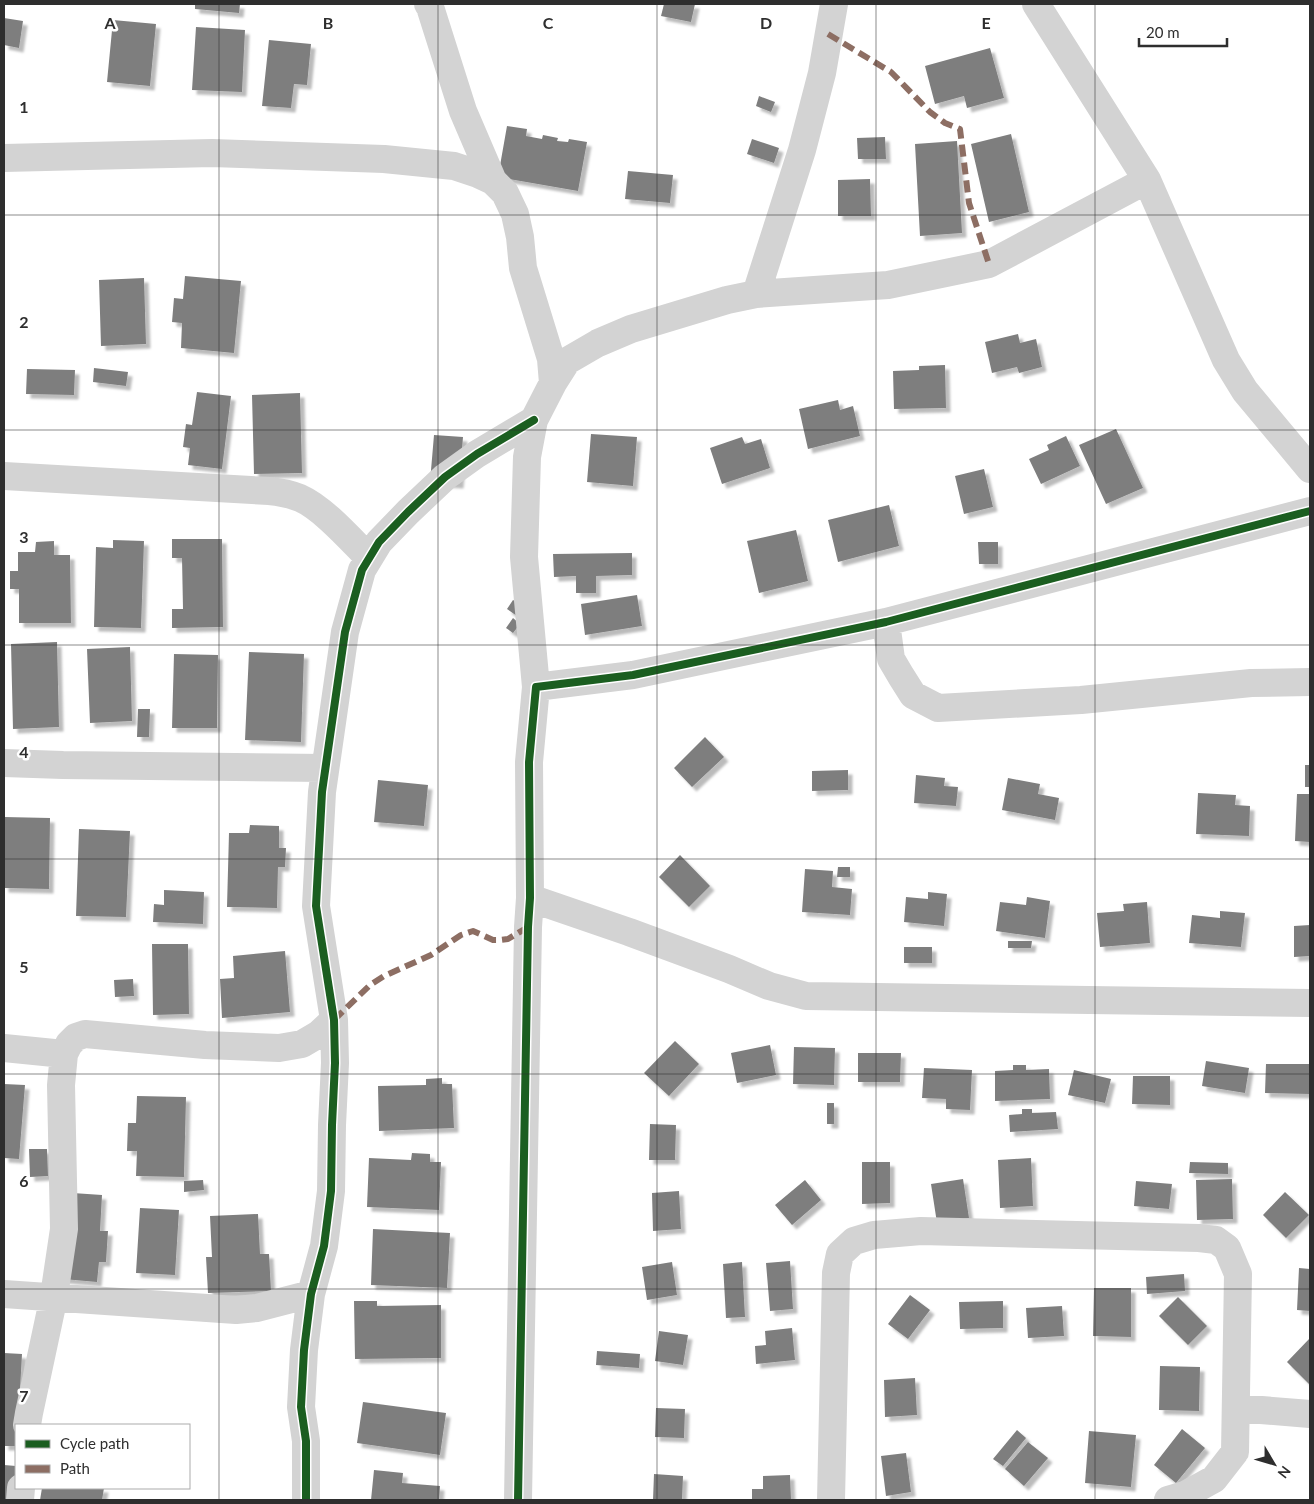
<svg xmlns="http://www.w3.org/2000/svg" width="1314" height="1504" font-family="Lato,sans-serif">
<defs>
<filter id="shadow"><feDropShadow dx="4.5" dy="4.5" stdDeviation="1" flood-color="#0004"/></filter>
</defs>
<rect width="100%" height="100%" fill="#fff"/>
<path fill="#7e7e7e" filter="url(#shadow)" d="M 195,4 L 240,4 L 239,13 L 195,9 Z
M 664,4 L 695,4 L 691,22 L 661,16 Z
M 4,18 L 23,21 L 19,48 L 4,45 Z
M 113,20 L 156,24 L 150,86 L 107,82 Z
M 196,27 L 245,30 L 242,92 L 192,90 Z
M 269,40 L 311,44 L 307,85 L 294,84 L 291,108 L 262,106 Z
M 990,48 L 1004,98 L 967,108 L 964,96 L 935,104 L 925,66 Z
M 759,96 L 775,102 L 771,112 L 756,106 Z
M 507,126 L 527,129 L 526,136 L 542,139 L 543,135 L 558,138 L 557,141 L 568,142 L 569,139 L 587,142 L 578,191 L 498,177 Z
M 1011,134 L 1029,212 L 989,222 L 971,144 Z
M 885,137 L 886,159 L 858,159 L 857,138 Z
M 752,139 L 779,148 L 774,163 L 747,154 Z
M 957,141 L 962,233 L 920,236 L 915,144 Z
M 628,171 L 673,175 L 670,203 L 625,199 Z
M 870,179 L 871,216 L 838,216 L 838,180 Z
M 185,276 L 241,281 L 234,353 L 181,348 L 182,323 L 172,322 L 174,298 L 183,299 Z
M 144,278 L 146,344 L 101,346 L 99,280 Z
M 1018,334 L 1020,343 L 1036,339 L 1042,367 L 1019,373 L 1017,367 L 992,373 L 985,342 Z
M 945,365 L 946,408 L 894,409 L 893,371 L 919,370 L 919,366 Z
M 94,368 L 128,372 L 126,386 L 93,382 Z
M 27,369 L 75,370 L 74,395 L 26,394 Z
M 197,392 L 231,396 L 222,469 L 188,465 L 190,448 L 183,447 L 186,424 L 192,425 Z
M 300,393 L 302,473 L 254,474 L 252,395 Z
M 838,400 L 840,410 L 853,406 L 860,436 L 808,449 L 799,409 Z
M 1116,429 L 1143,488 L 1106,504 L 1079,445 Z
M 591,434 L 637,437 L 633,486 L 587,482 Z
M 434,435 L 463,437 L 459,484 L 430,482 Z
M 1066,436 L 1080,466 L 1041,484 L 1029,459 L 1049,450 L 1047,445 Z
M 742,437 L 745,444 L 761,439 L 770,468 L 722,484 L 710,448 Z
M 984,469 L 993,507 L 964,514 L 955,476 Z
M 889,505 L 899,546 L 838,562 L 828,520 Z
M 796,530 L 808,581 L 759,593 L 747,541 Z
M 172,539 L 222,539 L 223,627 L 172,628 L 172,609 L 183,609 L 182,558 L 172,558 Z
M 113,540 L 144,541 L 141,628 L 94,627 L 96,547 L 113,548 Z
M 54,541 L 54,555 L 70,555 L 71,623 L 19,623 L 19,589 L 10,589 L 10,571 L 18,571 L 18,552 L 35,552 L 36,542 Z
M 978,542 L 998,542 L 998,564 L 979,564 Z
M 632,553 L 632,575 L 596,576 L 596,593 L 576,593 L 576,576 L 554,577 L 553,554 Z
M 637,595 L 642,626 L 585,635 L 581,604 Z
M 513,600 L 523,606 L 517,616 L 507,609 Z
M 513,618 L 520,624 L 513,633 L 506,628 Z
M 57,642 L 59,727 L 13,729 L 11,644 Z
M 130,647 L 132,721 L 90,723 L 87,649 Z
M 249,652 L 304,654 L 301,742 L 245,740 Z
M 174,654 L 218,655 L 217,728 L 172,728 Z
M 138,709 L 150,709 L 149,737 L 137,737 Z
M 705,737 L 724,757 L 692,787 L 674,768 Z
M 1305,765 L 1310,765 L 1310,787 L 1305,787 Z
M 848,770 L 848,790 L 812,791 L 812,771 Z
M 916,775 L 945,778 L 944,786 L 958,787 L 956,806 L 914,803 Z
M 1008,778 L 1040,784 L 1038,794 L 1059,798 L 1055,820 L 1002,810 Z
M 378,780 L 428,785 L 424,826 L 374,822 Z
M 1198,793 L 1236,795 L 1235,805 L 1250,806 L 1249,836 L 1196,834 Z
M 1297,794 L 1310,794 L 1310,842 L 1295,841 Z
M 4,817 L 50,818 L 49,889 L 4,888 Z
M 250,825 L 279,826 L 279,848 L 286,848 L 285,867 L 278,867 L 277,908 L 227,907 L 229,833 L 249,833 Z
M 79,829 L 130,831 L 126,917 L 76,916 Z
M 680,855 L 710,886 L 689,907 L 659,877 Z
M 838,867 L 850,867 L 850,877 L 837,877 Z
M 805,869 L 833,871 L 832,887 L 852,889 L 850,915 L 802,912 Z
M 164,890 L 204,892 L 203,924 L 153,922 L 154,904 L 164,905 Z
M 928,892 L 947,894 L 944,926 L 904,922 L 906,897 L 928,899 Z
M 1027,897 L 1050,901 L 1045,938 L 996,931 L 1000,902 L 1026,905 Z
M 1147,902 L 1150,943 L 1100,947 L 1097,913 L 1124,911 L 1123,904 Z
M 1220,911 L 1245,913 L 1241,947 L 1189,943 L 1192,915 L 1220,918 Z
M 1310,925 L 1310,956 L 1294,957 L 1294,926 Z
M 1008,941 L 1032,941 L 1031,948 L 1008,948 Z
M 152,944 L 188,944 L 189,1014 L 153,1015 Z
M 904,947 L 932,947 L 932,963 L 904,963 Z
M 285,951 L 290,1012 L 222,1018 L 220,979 L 234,978 L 233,956 Z
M 133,979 L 134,996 L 115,997 L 114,980 Z
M 675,1041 L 699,1064 L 669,1096 L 644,1073 Z
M 770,1045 L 776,1075 L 737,1083 L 731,1053 Z
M 794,1047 L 835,1048 L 834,1085 L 793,1084 Z
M 858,1053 L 901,1053 L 900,1082 L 858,1082 Z
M 1206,1061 L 1249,1068 L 1245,1093 L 1202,1086 Z
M 1266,1064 L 1310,1064 L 1310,1094 L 1265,1093 Z
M 1013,1065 L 1026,1065 L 1026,1070 L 1049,1069 L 1050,1099 L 995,1101 L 995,1071 L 1013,1070 Z
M 924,1068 L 972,1070 L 970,1110 L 946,1109 L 946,1099 L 922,1098 Z
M 1074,1070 L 1111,1079 L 1105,1103 L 1068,1095 Z
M 1133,1076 L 1170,1076 L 1170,1105 L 1132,1104 Z
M 442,1078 L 442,1084 L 452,1084 L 454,1128 L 379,1131 L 378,1086 L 426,1085 L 426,1079 Z
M 4,1084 L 25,1085 L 19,1159 L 4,1158 Z
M 137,1096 L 186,1097 L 184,1177 L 136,1176 L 137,1151 L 127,1151 L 128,1123 L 136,1123 Z
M 827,1103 L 834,1103 L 834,1124 L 827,1124 Z
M 1022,1109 L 1032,1109 L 1032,1113 L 1056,1112 L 1058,1129 L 1010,1132 L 1009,1115 L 1022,1114 Z
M 650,1124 L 676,1125 L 675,1160 L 649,1160 Z
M 29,1149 L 47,1149 L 48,1176 L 30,1177 Z
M 412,1153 L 430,1154 L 430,1162 L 441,1162 L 439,1210 L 367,1207 L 369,1158 L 411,1160 Z
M 1031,1158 L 1033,1206 L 1000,1208 L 998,1160 Z
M 862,1162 L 890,1162 L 890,1203 L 862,1204 Z
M 1190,1162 L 1228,1163 L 1228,1174 L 1189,1173 Z
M 963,1179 L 969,1218 L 937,1223 L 931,1184 Z
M 1232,1179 L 1233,1219 L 1197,1220 L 1196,1180 Z
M 203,1180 L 204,1190 L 184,1192 L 184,1181 Z
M 805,1180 L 821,1200 L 792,1225 L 775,1205 Z
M 1136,1181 L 1172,1184 L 1169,1209 L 1134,1206 Z
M 679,1191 L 681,1229 L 653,1231 L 652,1193 Z
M 58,1192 L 102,1195 L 100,1231 L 108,1231 L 106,1262 L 99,1262 L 97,1282 L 52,1278 Z
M 1285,1192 L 1309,1215 L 1286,1238 L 1263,1215 Z
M 140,1208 L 179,1210 L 175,1275 L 136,1273 Z
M 258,1214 L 260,1254 L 269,1254 L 271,1291 L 208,1293 L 206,1257 L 212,1257 L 210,1216 Z
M 373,1229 L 450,1233 L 447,1288 L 371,1285 Z
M 790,1261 L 793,1309 L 770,1311 L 766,1263 Z
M 672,1262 L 677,1295 L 647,1300 L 642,1267 Z
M 742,1262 L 745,1317 L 726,1318 L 723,1264 Z
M 1299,1268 L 1310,1269 L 1310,1311 L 1297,1310 Z
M 1184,1274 L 1185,1291 L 1147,1294 L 1146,1277 Z
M 1094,1288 L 1131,1288 L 1131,1337 L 1093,1336 Z
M 910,1295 L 930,1310 L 908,1339 L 888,1324 Z
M 1178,1297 L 1207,1326 L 1188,1345 L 1159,1316 Z
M 354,1301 L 377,1301 L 377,1306 L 441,1305 L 441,1358 L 355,1359 Z
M 1003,1301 L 1003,1328 L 960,1329 L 959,1302 Z
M 1062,1306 L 1064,1336 L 1028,1338 L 1026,1308 Z
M 792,1328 L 795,1360 L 756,1364 L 755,1346 L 766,1345 L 765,1331 Z
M 659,1331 L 688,1335 L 683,1365 L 655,1361 Z
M 1310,1338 L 1310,1385 L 1287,1362 Z
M 597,1351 L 640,1354 L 639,1368 L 596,1365 Z
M 4,1353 L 22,1354 L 20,1390 L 16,1425 L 16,1446 L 4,1446 Z
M 1160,1366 L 1200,1367 L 1199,1411 L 1159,1410 Z
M 915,1378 L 917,1415 L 885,1417 L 884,1380 Z
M 363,1402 L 446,1413 L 440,1455 L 357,1443 Z
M 656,1408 L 685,1409 L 684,1438 L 655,1437 Z
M 1182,1429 L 1205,1448 L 1176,1483 L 1154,1465 Z
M 1017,1430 L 1026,1438 L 1003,1466 L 993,1459 Z
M 1089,1431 L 1136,1435 L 1131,1487 L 1085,1483 Z
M 1028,1442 L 1048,1458 L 1024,1486 L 1005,1469 Z
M 906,1453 L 911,1492 L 886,1496 L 881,1456 Z
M 4,1465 L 16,1466 L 16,1488 L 18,1500 L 4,1500 Z
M 374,1470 L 403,1473 L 402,1483 L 440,1486 L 439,1500 L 371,1500 Z
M 654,1474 L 683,1476 L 682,1500 L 653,1500 Z
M 790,1475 L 791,1500 L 752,1500 L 752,1489 L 763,1489 L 763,1476 Z
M 42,1488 L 104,1488 L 102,1500 L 40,1500 Z"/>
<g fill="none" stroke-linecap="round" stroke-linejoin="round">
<path stroke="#d3d3d3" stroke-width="28" d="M 428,4 L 430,7 L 463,111 L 493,181
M 4,158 L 212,153 L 384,159 L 454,166 L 478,174 L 493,181 L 505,193 L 515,214 L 520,237 L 523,268 L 551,359 L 553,383
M 1147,180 L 1226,360 L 1245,391 L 1310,469
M 756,294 L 802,150 L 822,73 L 834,4
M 4,476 L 269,491 C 280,492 290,494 300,498 C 323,508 351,540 369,558
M 886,622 L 891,659 L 901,676 L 913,695 L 938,708 L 1081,700 L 1251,683 L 1310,682
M 536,687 L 524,557 L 527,457 L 534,420 L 553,383 L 567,361 L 598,343 L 631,329 L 727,300 L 756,294 L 888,285 L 989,264 L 1147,180 L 1036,4
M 4,763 L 63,765 L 325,768
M 530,898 L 629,932 L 729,969 L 769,986 L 806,996 L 1310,1003
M 4,1048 L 64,1054
M 4,1294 L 236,1310 L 257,1308 L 311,1294
M 1236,1408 L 1310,1414
M 27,1425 L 29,1413 L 54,1296 L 64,1229 L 61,1085 L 64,1054 L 69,1044 L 76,1037 L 85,1034 L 205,1045 L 279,1048 L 302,1044 L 319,1034 L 334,1020
M 20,1500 L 21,1488
M 306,1500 L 306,1441 L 301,1407 L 304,1350 L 311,1294 L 324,1246 L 331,1191 L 332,1125 L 335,1063 L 334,1020 L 316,906 L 322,792 L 345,632 L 362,570 L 379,542 L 408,512 L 445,477 L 477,454 L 534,420
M 518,1500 L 528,927 L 530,898 L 529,762 L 536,687 L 633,675 L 886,622 L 1310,511
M 831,1500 L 836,1273 L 840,1254 L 854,1241 L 874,1235 L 921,1231 L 1199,1238 L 1216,1240 L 1227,1248 L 1238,1274 L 1235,1452 L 1214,1479 L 1185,1495 L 1168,1500"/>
<path stroke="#8d6e63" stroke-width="6" stroke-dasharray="12 6" stroke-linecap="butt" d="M 828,34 L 891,72 L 930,112 L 945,123 L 960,129 L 969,203 L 989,264
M 334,1020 L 370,985 L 384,976 L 431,955 L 461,935 L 473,931 L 493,940 L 500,940 L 508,939 L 528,927"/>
<defs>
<path id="cycleway" d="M 306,1500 L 306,1441 L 301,1407 L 304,1350 L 311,1294 L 324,1246 L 331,1191 L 332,1125 L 335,1063 L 334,1020 L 316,906 L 322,792 L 345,632 L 362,570 L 379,542 L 408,512 L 445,477 L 477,454 L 534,420
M 518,1500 L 528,927 L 530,898 L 529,762 L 536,687 L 633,675 L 886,622 L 1310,511"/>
</defs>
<use href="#cycleway" stroke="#fff" stroke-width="11"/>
<use href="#cycleway" stroke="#1b5e20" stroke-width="8"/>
</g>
<path fill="none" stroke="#2e2e2e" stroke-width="1" stroke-opacity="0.55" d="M 219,4 L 219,1500M 438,4 L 438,1500M 657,4 L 657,1500M 876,4 L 876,1500M 1095,4 L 1095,1500M 4,215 L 1310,215M 4,430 L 1310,430M 4,645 L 1310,645M 4,859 L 1310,859M 4,1074 L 1310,1074M 4,1289 L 1310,1289"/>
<g font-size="16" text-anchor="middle" font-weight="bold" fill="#2e2e2e" stroke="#fff" stroke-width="5" stroke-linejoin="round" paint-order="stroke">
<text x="110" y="29">A</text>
<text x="328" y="29">B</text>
<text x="548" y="29">C</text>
<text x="766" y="29">D</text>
<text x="986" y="29">E</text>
<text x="24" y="113">1</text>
<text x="24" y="328">2</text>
<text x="24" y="543">3</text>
<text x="24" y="758">4</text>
<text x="24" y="973">5</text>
<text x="24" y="1187">6</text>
<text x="24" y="1402">7</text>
</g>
<rect width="1314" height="1504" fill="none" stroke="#2e2e2e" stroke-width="10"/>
<rect x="15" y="1424" width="175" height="65" fill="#ffffff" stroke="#ababab"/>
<rect x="25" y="1440" width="25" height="8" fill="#1b5e20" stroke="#ababab"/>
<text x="60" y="1449" font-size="15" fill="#2e2e2e">Cycle path</text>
<rect x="25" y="1465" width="25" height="8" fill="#8d6e63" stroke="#ababab"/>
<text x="60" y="1474" font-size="15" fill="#2e2e2e">Path</text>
<g transform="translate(1274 1464) rotate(128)" stroke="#ffffff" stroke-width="4" paint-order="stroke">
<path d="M0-4L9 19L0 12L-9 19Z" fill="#2e2e2e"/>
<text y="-8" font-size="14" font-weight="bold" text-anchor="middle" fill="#2e2e2e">N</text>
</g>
<path d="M1139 38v8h88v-8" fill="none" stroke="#2e2e2e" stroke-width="2.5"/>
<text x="1146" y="38" font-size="15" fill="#2e2e2e" stroke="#ffffff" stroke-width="4" paint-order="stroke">20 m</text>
</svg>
